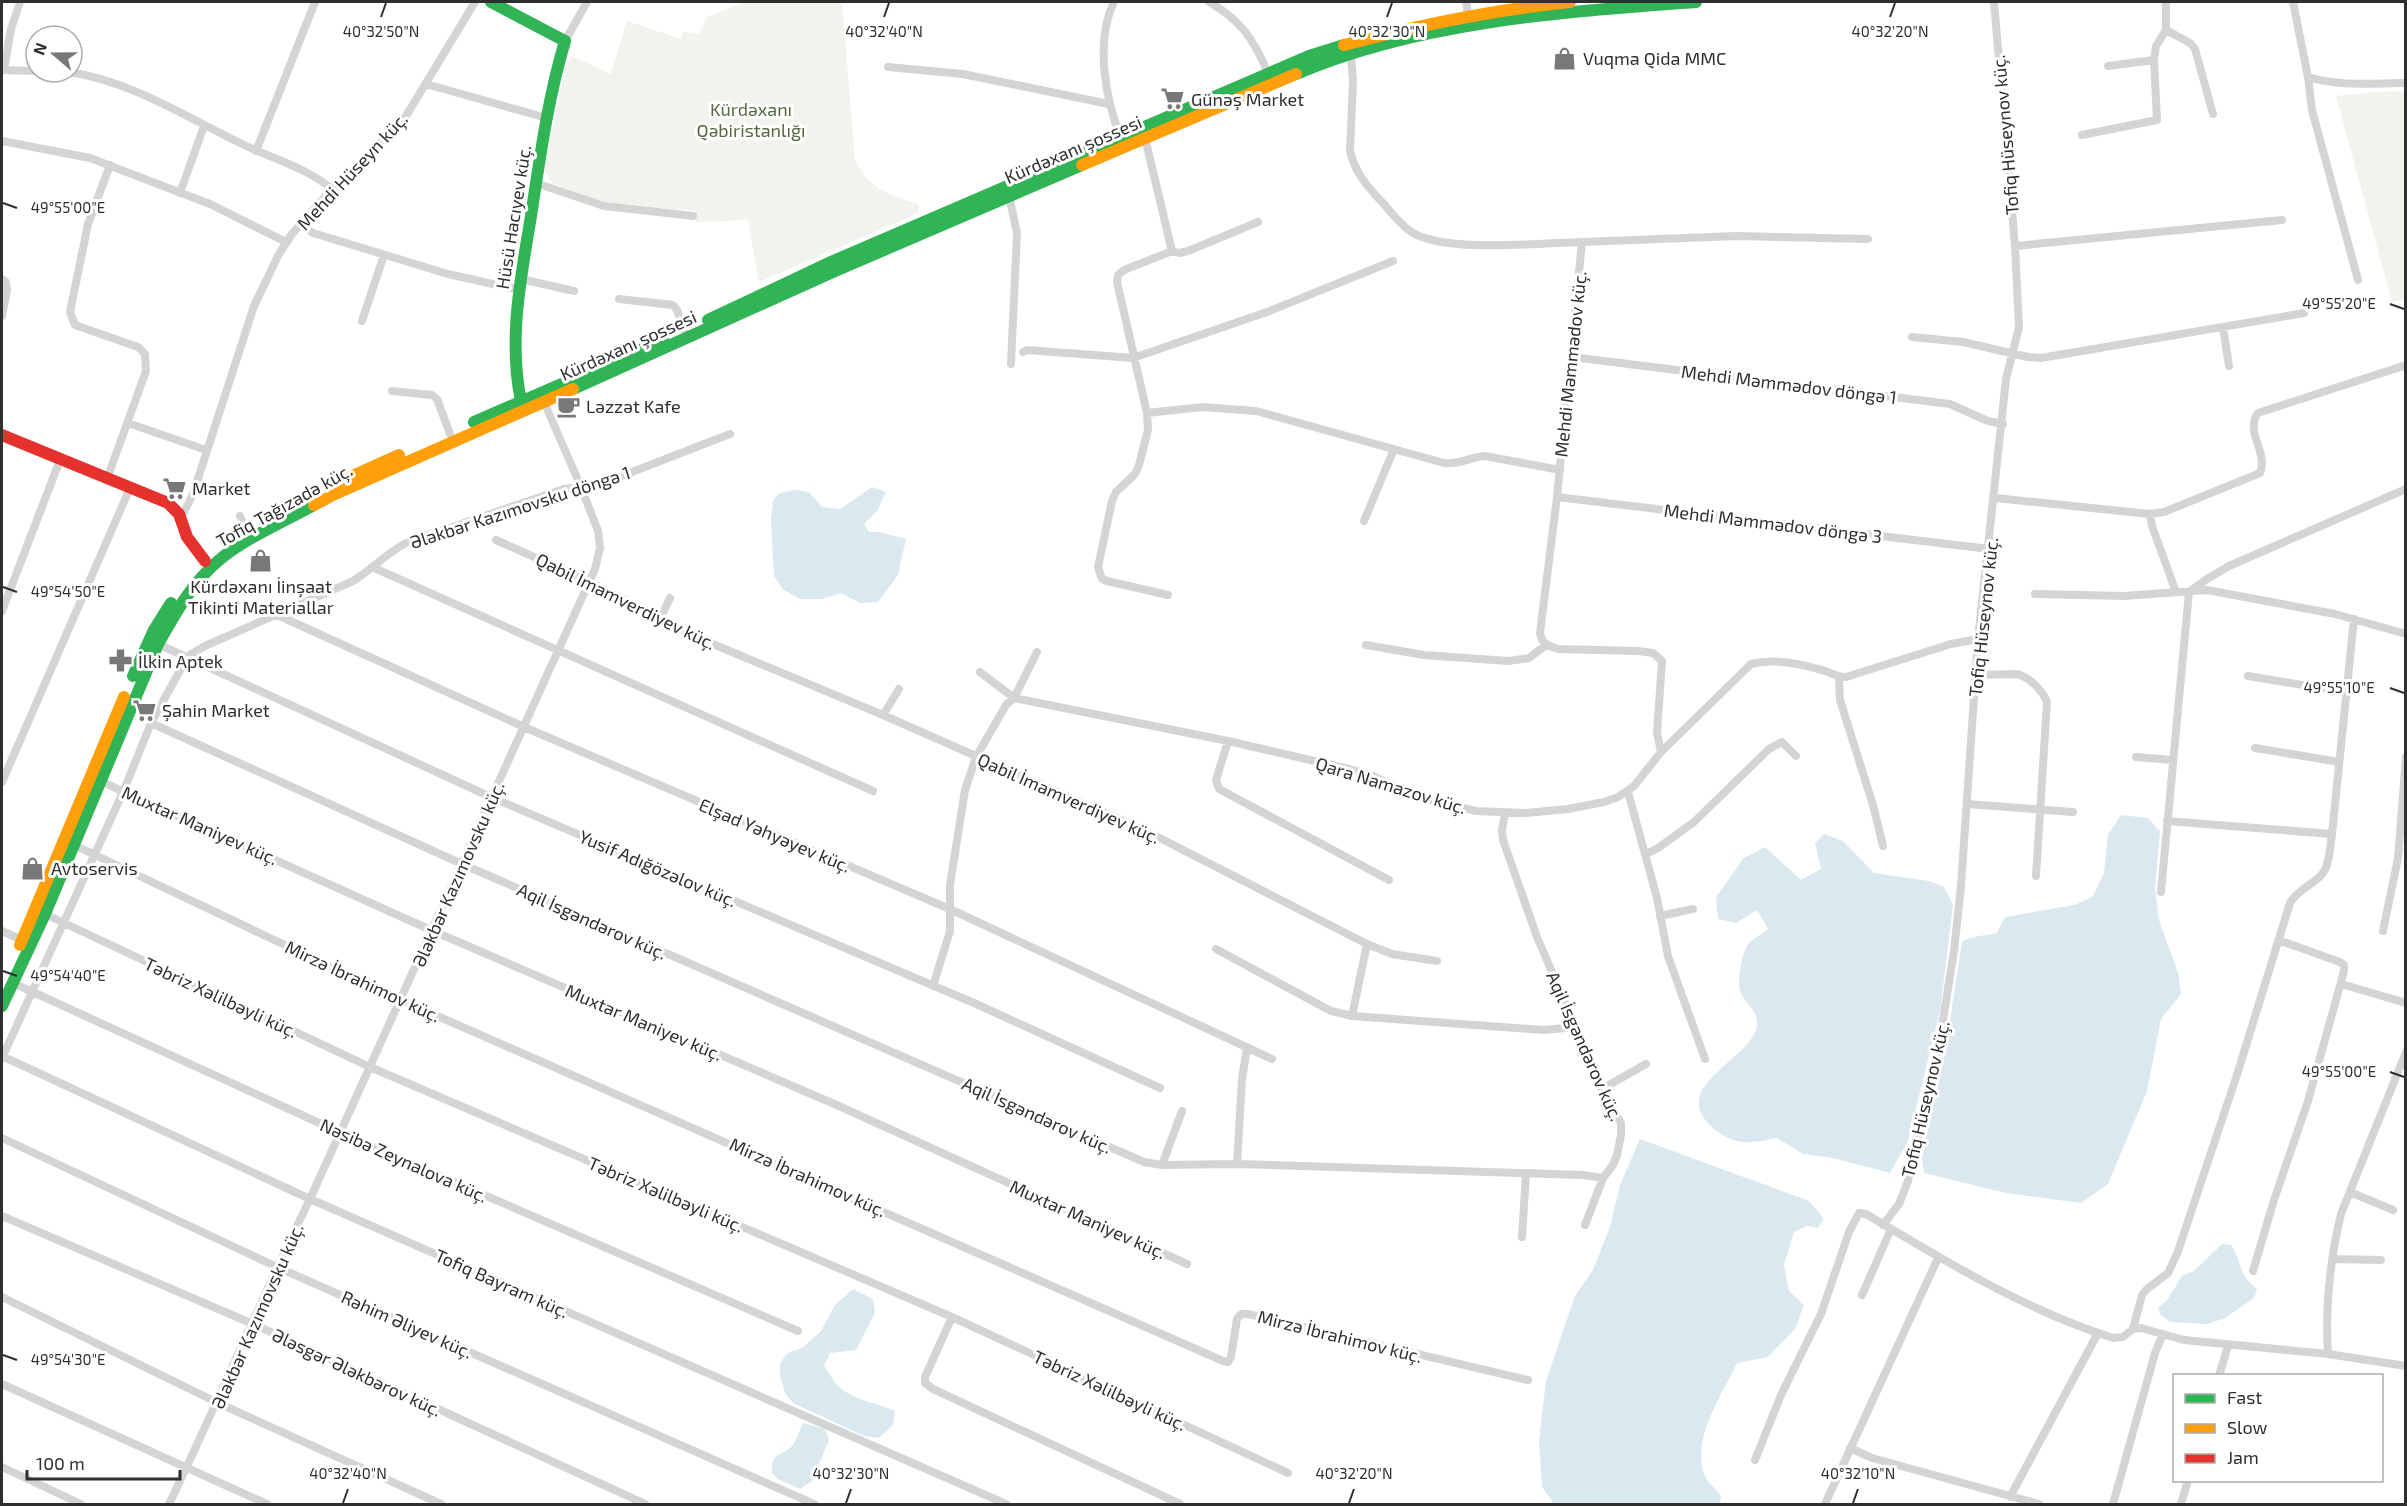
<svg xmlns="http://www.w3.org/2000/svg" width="2407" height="1506" font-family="'Exo 2',sans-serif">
<rect width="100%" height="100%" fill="#fff"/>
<path fill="#f1f4ec" d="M 744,2 L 842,2 L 855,161 C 873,192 887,193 919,205 L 919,213 L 759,282 L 748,220 L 696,222 L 695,211 L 620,205 L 590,198 L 552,183 L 544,170 L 565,68 L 571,56 L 611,74 L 627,21 L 681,39 L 683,32 L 699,34 L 707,17 Z
M 2405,91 L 2405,299 L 2392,302 L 2336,96 L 2373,92 Z"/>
<path fill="#dae9f0" d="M 872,487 L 886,492 L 877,511 L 864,524 L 869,532 L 880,532 L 906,539 L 898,575 L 878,602 L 860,603 L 841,593 L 822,599 L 800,599 L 784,590 L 774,576 L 771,520 L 773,501 L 778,494 L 794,490 L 809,492 L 822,507 L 840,509 Z
M 2121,815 L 2148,818 L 2160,831 L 2155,888 L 2159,920 L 2179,976 L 2181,994 L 2161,1019 L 2147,1091 L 2108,1184 L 2081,1203 L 2006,1193 L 1924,1173 L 1922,1158 L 1945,1053 L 1962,942 C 1974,934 1983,937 1997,933 L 2005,917 L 2075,905 L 2093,896 L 2104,873 L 2108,835 Z
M 1824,834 L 1843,841 L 1874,873 L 1929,881 L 1944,887 L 1953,905 L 1940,1011 L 1908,1141 L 1890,1173 L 1833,1158 L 1803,1154 L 1777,1138 C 1751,1143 1735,1147 1713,1128 C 1666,1087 1749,1061 1757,1027 C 1760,1012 1745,1004 1740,991 C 1737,980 1742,951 1749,943 C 1754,938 1762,934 1768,929 L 1757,910 L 1736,923 L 1718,919 L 1716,897 L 1744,858 L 1765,847 L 1801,880 L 1821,869 L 1815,843 Z
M 1640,1139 L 1809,1201 L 1824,1219 L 1818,1228 L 1807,1226 L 1794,1232 L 1784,1265 L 1789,1291 L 1804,1305 L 1795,1329 L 1768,1357 L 1737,1363 C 1722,1395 1692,1437 1704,1474 C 1706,1481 1716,1489 1721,1496 L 1720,1504 L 1554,1504 L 1542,1487 L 1539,1441 L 1546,1381 L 1575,1296 L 1593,1270 L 1610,1227 L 1620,1185 Z
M 2222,1244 L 2231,1245 C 2244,1265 2236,1272 2257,1289 L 2254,1298 L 2225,1318 L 2207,1324 L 2170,1322 L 2160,1314 L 2158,1308 L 2168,1299 L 2182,1276 L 2194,1271 Z
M 853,1289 L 873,1299 L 875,1313 L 856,1350 L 830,1353 L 824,1366 C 829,1372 833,1381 838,1386 C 853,1400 877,1403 895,1411 L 893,1425 L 879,1438 L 864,1436 L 793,1403 L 785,1393 L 780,1375 L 780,1364 L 787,1353 L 802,1348 L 821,1331 L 835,1305 Z
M 803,1423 L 825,1429 L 829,1440 L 812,1481 L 800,1489 L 778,1479 L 772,1473 C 772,1452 777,1458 790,1448 C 796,1444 800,1429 803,1423 Z"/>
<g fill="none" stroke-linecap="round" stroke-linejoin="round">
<path stroke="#d4d4d4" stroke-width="8" d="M 1114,2 C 1095,40 1105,99 1121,138
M 1209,2 C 1241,20 1254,40 1268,73
M 1466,2 L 1468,14
M 2293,2 L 2308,77 C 2340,87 2373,83 2406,83
M 2166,30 L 2190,43 L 2195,49 L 2213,114
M 565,41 L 587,2
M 1351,55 L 1353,81 L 1350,151 C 1355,172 1366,185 1381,201 C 1391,212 1401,226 1413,233 C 1449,253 1539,243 1582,242 L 1557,497 L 1540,633 C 1542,644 1548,646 1558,649 L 1638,651 L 1653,653 L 1662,661 L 1657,733 L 1661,752
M 2108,66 L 2154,60
M 888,67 L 963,74 L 1109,104
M 2,70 L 36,71
M 4,70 L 11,29 L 20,2
M 69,72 C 131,81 186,117 242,144 C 273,159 305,167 332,189
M 2308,77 L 2312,110 L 2358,280
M 426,84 L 547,118
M 2082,135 L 2157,120 L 2154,60 L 2156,46 L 2166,30 L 2166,2
M 1145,138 L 1172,251 L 1124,270 L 1118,275 L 1117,282 L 1147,413 L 1202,407 L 1256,411 L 1444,463 C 1460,465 1470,457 1485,456 L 1560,470
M 2,141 L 90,158 L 210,204 L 286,242
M 256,151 L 315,2
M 536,183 L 604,206 L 693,216
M 180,193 L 204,126
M 1009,196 L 1017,233 L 1011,364
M 301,225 L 313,233 L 448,274 L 520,290
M 1582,242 L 1736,236 L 1868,239
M 2015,246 L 2282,220
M 1172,251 L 1179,253 L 1188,251 L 1258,222
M 2,279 L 6,282 L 7,291 L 2,316
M 521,279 L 574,291
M 619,299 L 673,305 L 677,310 L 684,331
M 362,321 L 384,255
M 2223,327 L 2229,366
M 1912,337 L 1963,342 L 2028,357 L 2041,358 L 2304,313
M 1023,352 L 1027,350 L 1133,358 L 1267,312 L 1393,261
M 1572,357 L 1950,404 L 1988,421 L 2003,424
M 392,391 L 432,395 L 437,399 L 450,434
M 1147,413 L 1148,430 L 1139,465 L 1135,474 L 1116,492 L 1112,501 L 1098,567 L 1102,579 L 1107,581 L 1168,595
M 128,423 L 206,450
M 107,479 L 146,371 L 145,354 L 138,347 L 75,325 L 70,312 L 88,224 L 110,165
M 1557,497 L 1989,549
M 1995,498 L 2150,514 L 2164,512 L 2260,473 C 2269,453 2244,432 2258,413 L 2406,365
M 2150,514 L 2152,526 L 2176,592
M 182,516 L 193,494 L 254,306 L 279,254 L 292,234 L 332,189 L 395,129 L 406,116 L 475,2
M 240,516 L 247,532
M 1364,521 L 1394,449
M 496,540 L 590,582 L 701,639 L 883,715 L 1148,832 L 1367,944 L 1352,1016 L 1544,1030 L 1575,1027
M 372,567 L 873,791
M 2035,594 L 2124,596 L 2207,590 L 2335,614 L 2406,634
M 2,611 L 60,460
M 275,614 L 524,727 L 952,910 L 1272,1059
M 660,619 L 670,598
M 158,644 L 493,798 L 974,1003 L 1160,1088
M 1366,645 L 1424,655 L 1508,661 L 1529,658 L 1546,645
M 980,672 L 1014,698 L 1037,652
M 1976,675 L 2018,674 C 2030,678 2042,690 2047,702 L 2036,876
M 2248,676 L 2345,692
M 1839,677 L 1840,700 L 1873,805 L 1883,846
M 883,715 L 899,689
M 151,723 L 462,864 L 1144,1162 L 1162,1165 L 1237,1164 L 1583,1175 L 1603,1178 L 1613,1165 L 1617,1155 L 1621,1135 L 1621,1123 L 1602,1089 L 1537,937 L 1503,840 L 1502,829 L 1505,814
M 1228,741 L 1216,780 L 1219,789 L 1389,880
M 2255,748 L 2339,762
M 2136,757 L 2173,760
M 100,781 L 433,931 L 839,1106 L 1187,1264
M 2,782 L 130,488
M 1628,792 L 1657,898 L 1668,956 L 1705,1059
M 1967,804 L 2073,812
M 2167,821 L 2332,834
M 74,845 L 401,1000 L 1223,1361 L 1228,1362 L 1231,1357 L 1237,1319 L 1241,1314 L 1248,1314 L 1528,1380
M 1646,854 L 1658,848 L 1694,822 L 1769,749 L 1782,742 L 1796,756
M 2161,892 L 2189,592 L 2207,579 L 2229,566 L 2406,489
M 45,914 L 370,1067 L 952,1317 L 1288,1473
M 1660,916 L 1693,909
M 2,931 L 22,940
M 2383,931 L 2398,858 L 2406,757
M 1367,944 L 1392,954 L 1437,961
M 1216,949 L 1331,1011 L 1352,1016
M 13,983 L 339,1132 L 798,1331
M 2341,984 L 2406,1003
M 933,986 L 950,931 L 950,885 L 965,790 L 976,757 L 1006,705 L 1014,698 L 1228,741 L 1349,769 L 1368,774 L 1419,797 L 1476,811 L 1526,813 L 1568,809 L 1604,802 L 1618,797 L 1634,786 L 1661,752 L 1751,664 C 1772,659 1798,663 1818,669 C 1828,671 1836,677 1846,677 L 1951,644 L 1978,639
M 2,1056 L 310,1199 L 1006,1504
M 2,1058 L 124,790 L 151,723 L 188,656 L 207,645 L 353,581 C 373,569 387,552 408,542 L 564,489 L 601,484 L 730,434
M 1602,1089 L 1646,1064
M 2,1138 L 277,1267 L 814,1504
M 1237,1164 L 1242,1079 L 1247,1048
M 1162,1165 L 1182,1111
M 2350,1192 L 2393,1210
M 2,1216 L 253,1324 L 645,1504
M 1585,1225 L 1603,1178
M 1883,1225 L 1899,1204 L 1908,1181 L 1940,1039 L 1954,951 L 1961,886 L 1978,639 L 2006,379 L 2019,327 L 2015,246 L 1994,2
M 1522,1237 L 1526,1173
M 2333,1259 L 2381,1260
M 2253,1271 L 2274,1200 L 2308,1101 L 2344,971 L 2344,965 L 2340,962 L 2278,940
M 1862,1295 L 1891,1229
M 2,1297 L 218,1403 L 441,1504
M 952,1317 L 925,1377 L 925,1383 L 933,1389 L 1180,1504
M 2133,1329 L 2142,1295 L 2147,1289 L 2168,1273 L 2177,1254 L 2236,1078 L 2290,903 C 2300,887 2314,885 2323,873 C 2330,863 2330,846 2332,834 L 2354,619
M 2328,1354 C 2325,1306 2330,1260 2341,1214 L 2406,1052
M 2219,1376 L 2228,1346
M 2,1384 L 267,1504
M 1850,1448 L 1872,1458 L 2039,1504
M 1755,1460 L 1781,1395 L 1821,1314 L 1849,1232 L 1859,1213 L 1866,1214 C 1945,1261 2025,1310 2113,1338 L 2123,1337 L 2133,1329 L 2141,1328 L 2184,1340 L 2328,1354 L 2406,1366
M 2,1467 L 81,1504
M 2010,1497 L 2098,1333
M 169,1504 C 218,1403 260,1300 310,1199 L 595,569 L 600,548 L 598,531 L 581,487 L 544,402
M 1825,1504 L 1938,1258
M 2113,1504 L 2155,1353 L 2163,1334
M 2181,1504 L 2188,1480"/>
<path stroke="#30b455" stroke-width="12" d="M 491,2 L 565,41 C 548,98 540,157 531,216 C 521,277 508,339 521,401
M 1296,74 C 1420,21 1563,12 1696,2
M 708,320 L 831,262 L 1309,56 L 1344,45
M 573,389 L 835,271 L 1082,165
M 474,422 L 663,340
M 133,676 L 154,630 L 171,603
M 2,1006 L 45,914 L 158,644 C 175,614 191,584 218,561 C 243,539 285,521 314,505"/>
<path stroke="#ff9f0a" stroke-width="12" d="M 1344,45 C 1419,25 1493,10 1570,2
M 1082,165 L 1296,74
M 337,483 L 399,455
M 314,505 L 335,494 L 573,389
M 20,945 L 124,697"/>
<path stroke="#e5322d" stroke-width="12" d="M 2,435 L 168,503 L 179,514 L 187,537 L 205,561"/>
</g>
<path fill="none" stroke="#2f2f2f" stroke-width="2" d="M 381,17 L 386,3M 884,17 L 889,3M 1387,17 L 1392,3M 1890,17 L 1895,3M 3,203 L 17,208M 2390,304 L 2404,309M 3,587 L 17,592M 2390,688 L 2404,693M 3,971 L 17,976M 2390,1072 L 2404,1077M 3,1355 L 17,1360M 343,1503 L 348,1489M 846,1503 L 851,1489M 1349,1503 L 1354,1489M 1853,1503 L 1858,1489"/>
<defs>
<symbol id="shop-bare" viewBox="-9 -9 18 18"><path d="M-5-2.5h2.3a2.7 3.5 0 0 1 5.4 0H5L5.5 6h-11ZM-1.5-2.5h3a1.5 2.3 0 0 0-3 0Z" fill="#787878" stroke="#fff" stroke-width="2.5" paint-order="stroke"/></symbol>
<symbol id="supermarket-bare" viewBox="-9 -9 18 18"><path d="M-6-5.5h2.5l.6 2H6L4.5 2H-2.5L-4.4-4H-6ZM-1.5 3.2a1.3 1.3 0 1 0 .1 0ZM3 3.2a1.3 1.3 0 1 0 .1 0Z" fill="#787878" stroke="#fff" stroke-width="2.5" paint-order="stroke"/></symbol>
<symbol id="cafe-bare" viewBox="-9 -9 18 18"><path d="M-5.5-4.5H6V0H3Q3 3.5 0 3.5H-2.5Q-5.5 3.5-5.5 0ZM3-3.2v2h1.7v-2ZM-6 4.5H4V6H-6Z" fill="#787878" stroke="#fff" stroke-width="2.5" paint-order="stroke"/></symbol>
<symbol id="pharmacy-bare" viewBox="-9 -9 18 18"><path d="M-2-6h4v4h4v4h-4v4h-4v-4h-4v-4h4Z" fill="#787878" stroke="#fff" stroke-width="2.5" paint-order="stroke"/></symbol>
</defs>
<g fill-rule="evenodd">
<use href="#shop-bare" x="1548" y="42" width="33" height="33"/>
<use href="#supermarket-bare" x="1156" y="82" width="33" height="33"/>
<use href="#cafe-bare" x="552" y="390" width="33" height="33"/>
<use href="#supermarket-bare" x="158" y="472" width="33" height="33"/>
<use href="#shop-bare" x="244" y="544" width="33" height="33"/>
<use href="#pharmacy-bare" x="104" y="644" width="33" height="33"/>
<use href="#supermarket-bare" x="128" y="694" width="33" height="33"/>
<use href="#shop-bare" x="16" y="852" width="33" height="33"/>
</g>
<g text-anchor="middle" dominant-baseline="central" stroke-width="6" stroke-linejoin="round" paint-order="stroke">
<g font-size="18" fill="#2f2f2f" stroke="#fff" text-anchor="start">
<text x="1583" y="58">Vuqma Qida MMC</text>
<text x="1191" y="99">Günəş Market</text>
<text x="586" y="406">Ləzzət Kafe</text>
<text x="192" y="488">Market</text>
<text x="261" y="586" text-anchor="middle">Kürdəxanı İinşaat<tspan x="261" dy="21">Tikinti Materiallar</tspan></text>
<text x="138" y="661">İlkin Aptek</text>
<text x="162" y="710">Şahin Market</text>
<text x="51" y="868">Avtoservis</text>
</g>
<g font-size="18" fill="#54693e" stroke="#fff">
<text x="751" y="109">Kürdəxanı<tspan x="751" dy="21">Qəbiristanlığı</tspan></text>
</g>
<g font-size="18" fill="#2f2f2f" stroke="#fff">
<text transform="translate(2005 135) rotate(-95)">Tofiq Hüseynov küç.</text>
<text transform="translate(1073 149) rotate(-23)">Kürdəxanı şossesi</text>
<text transform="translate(352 171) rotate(-47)">Mehdi Hüseyn küç.</text>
<text transform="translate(513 217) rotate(-81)">Hüsü Hacıyev küç.</text>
<text transform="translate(628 345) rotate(-24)">Kürdəxanı şossesi</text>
<text transform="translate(1570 364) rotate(-84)">Mehdi Məmmədov küç.</text>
<text transform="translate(1789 384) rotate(7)">Mehdi Məmmədov döngə 1</text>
<text transform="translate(284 505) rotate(-29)">Tofiq Tağızadə küç.</text>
<text transform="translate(520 507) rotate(-18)">Ələkbər Kazımovsku döngə 1</text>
<text transform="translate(1773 523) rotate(7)">Mehdi Məmmədov döngə 3</text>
<text transform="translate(626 601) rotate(26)">Qabil İmamverdiyev küç.</text>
<text transform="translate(1983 617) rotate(-84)">Tofiq Hüseynov küç.</text>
<text transform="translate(1391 785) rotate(17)">Qara Namazov küç.</text>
<text transform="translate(1069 798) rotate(24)">Qabil İmamverdiyev küç.</text>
<text transform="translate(200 825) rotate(24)">Muxtar Maniyev küç.</text>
<text transform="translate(775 835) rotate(23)">Elşad Yəhyəyev küç.</text>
<text transform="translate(658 868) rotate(23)">Yusif Adığözəlov küç.</text>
<text transform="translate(458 874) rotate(-66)">Ələkbər Kazımovsku küç.</text>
<text transform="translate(592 921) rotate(24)">Aqil İsgəndərov küç.</text>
<text transform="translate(363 981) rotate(25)">Mirzə İbrahimov küç.</text>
<text transform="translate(221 997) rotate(25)">Təbriz Xəlilbəyli küç.</text>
<text transform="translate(644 1022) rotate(23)">Muxtar Maniyev küç.</text>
<text transform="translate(1585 1046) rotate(66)">Aqil İsgəndərov küç.</text>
<text transform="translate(1925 1099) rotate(-77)">Tofiq Hüseynov küç.</text>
<text transform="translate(1037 1115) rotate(24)">Aqil İsgəndərov küç.</text>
<text transform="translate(404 1160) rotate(24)">Nəsibə Zeynalova küç.</text>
<text transform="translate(808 1177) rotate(24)">Mirzə İbrahimov küç.</text>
<text transform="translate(666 1194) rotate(23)">Təbriz Xəlilbəyli küç.</text>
<text transform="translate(1088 1219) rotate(24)">Muxtar Maniyev küç.</text>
<text transform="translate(502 1283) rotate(24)">Tofiq Bayram küç.</text>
<text transform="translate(257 1316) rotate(-66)">Ələkbər Kazımovsku küç.</text>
<text transform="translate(407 1324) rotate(24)">Rəhim Əliyev küç.</text>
<text transform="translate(1340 1336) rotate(14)">Mirzə İbrahimov küç.</text>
<text transform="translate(357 1372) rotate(25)">Ələsgər Ələkbərov küç.</text>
<text transform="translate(1110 1390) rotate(25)">Təbriz Xəlilbəyli küç.</text>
</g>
</g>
<g font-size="15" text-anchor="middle" fill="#2f2f2f" stroke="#fff" stroke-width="6" stroke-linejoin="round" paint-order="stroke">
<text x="381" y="37">40°32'50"N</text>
<text x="884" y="37">40°32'40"N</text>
<text x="1387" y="37">40°32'30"N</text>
<text x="1890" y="37">40°32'20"N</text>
<text x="68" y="213">49°55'00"E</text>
<text x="2339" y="309">49°55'20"E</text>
<text x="68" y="597">49°54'50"E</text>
<text x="2339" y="693">49°55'10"E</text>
<text x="68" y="981">49°54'40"E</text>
<text x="2339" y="1077">49°55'00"E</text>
<text x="68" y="1365">49°54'30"E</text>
<text x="348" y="1479">40°32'40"N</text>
<text x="851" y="1479">40°32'30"N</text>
<text x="1354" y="1479">40°32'20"N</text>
<text x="1858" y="1479">40°32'10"N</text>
</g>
<rect width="2407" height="1506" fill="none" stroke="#2f2f2f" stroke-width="6"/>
<rect x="2173" y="1374" width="210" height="108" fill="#ffffff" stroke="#acacac" stroke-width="1.5"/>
<rect x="2185" y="1394" width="30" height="9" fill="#30b455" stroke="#acacac" stroke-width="1.5"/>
<text x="2227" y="1404" font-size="18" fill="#2f2f2f">Fast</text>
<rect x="2185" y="1424" width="30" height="9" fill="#ff9f0a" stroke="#acacac" stroke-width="1.5"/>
<text x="2227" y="1434" font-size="18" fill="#2f2f2f">Slow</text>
<rect x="2185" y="1454" width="30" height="9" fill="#e5322d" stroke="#acacac" stroke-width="1.5"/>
<text x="2227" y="1464" font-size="18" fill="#2f2f2f">Jam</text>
<g transform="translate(54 54) rotate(290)"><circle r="28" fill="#ffffff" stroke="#acacac" stroke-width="1.5"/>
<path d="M0-4.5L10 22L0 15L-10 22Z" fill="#787878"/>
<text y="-9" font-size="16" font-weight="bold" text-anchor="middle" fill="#2f2f2f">N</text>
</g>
<path d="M27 1470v9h153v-9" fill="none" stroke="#2f2f2f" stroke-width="3"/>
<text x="36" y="1470" font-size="18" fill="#2f2f2f" stroke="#ffffff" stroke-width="4.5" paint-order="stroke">100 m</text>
</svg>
